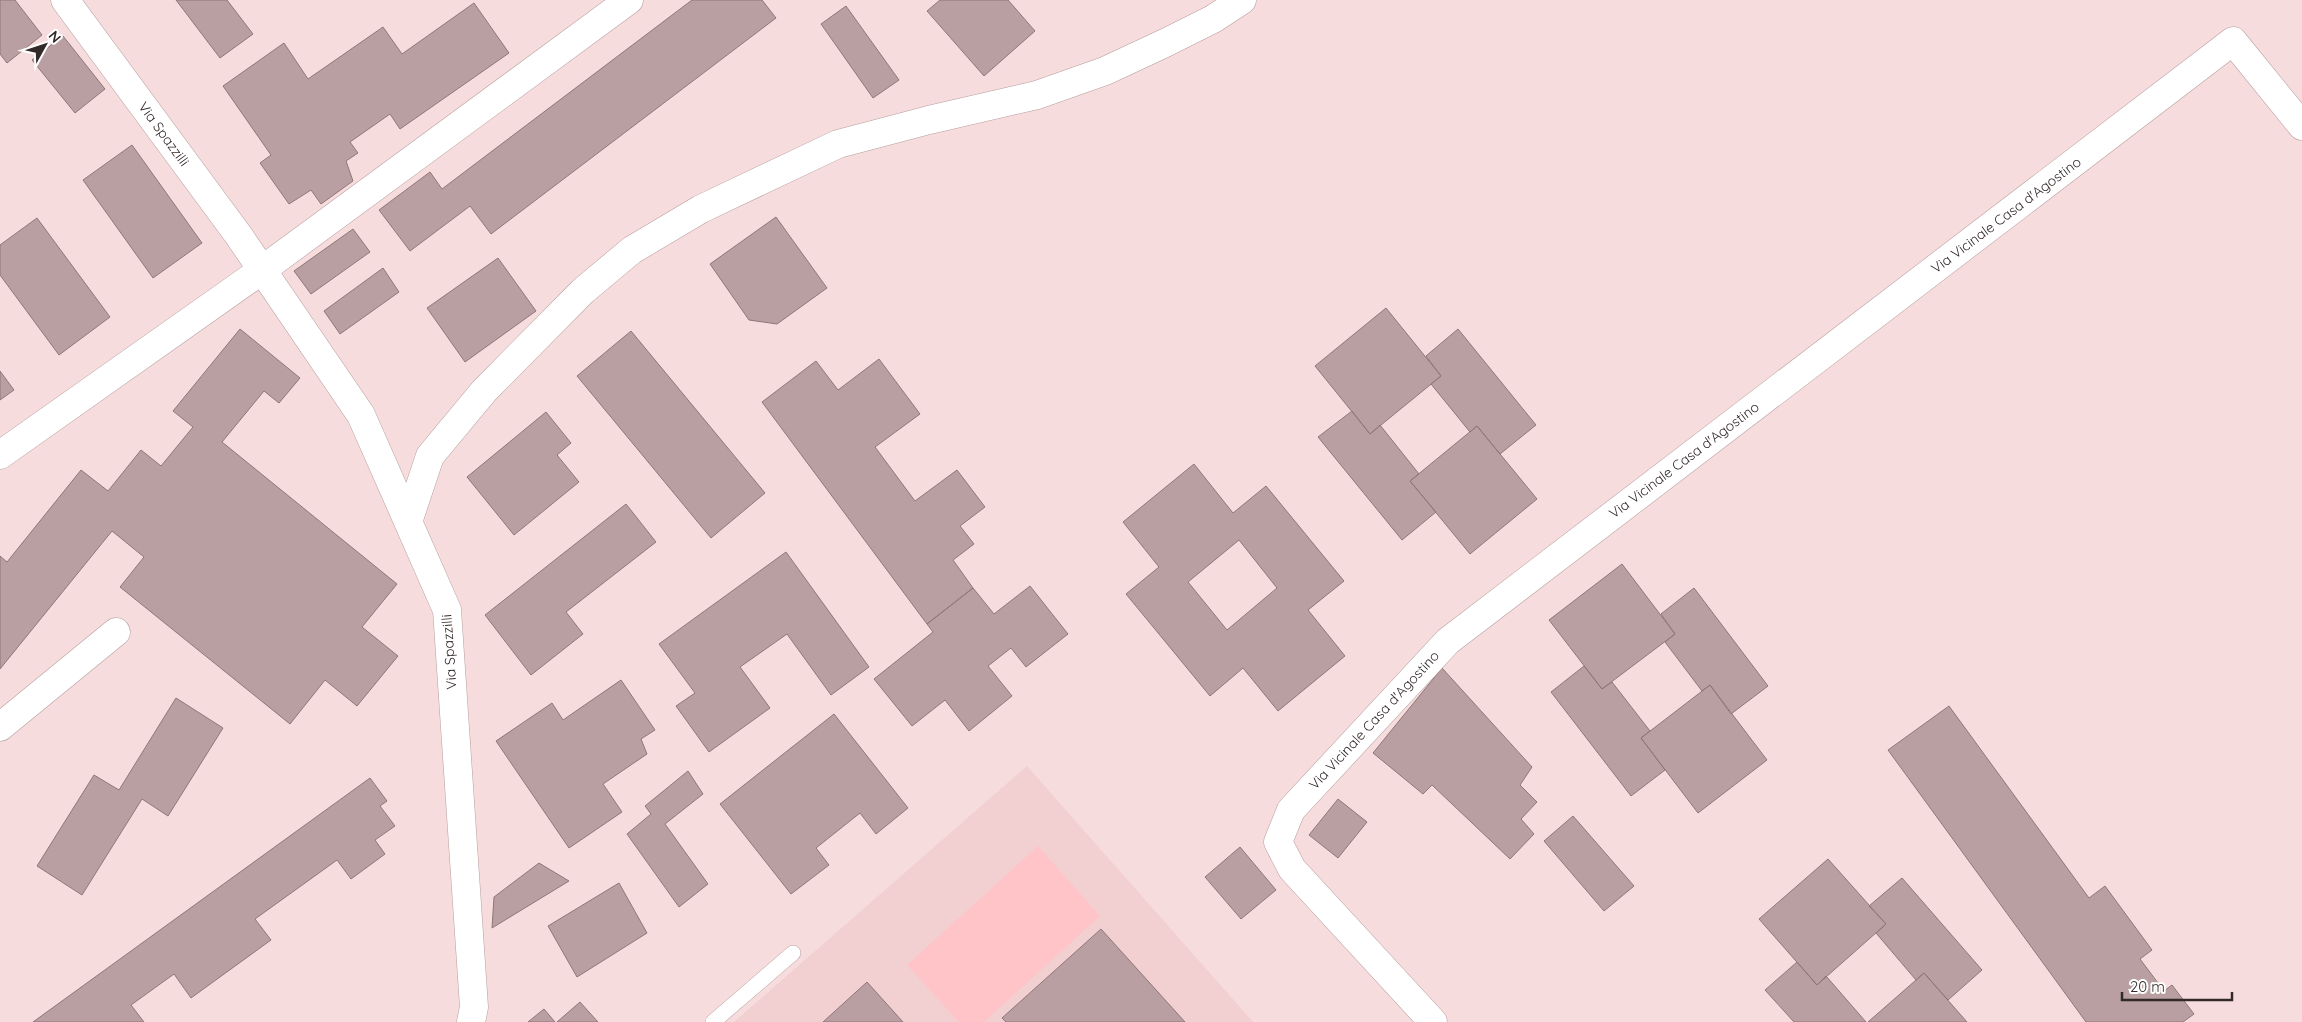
<svg xmlns="http://www.w3.org/2000/svg" width="2302" height="1022" font-family="Quicksand,sans-serif">
<rect width="100%" height="100%" fill="#f7dcdd"/>
<path fill="#f2cfd1" d="M 1027,766 L 1253,1022 L 734,1022 Z"/>
<path fill="#ffc4c7" d="M 1038,846 L 1100,916 L 984,1022 L 959,1022 L 907,965 Z"/>
<path fill="#b99fa1" stroke="#8f7778" fill-rule="evenodd" d="M 0,0 L 15,0 L 42,35 L 7,63 L 0,54 Z
M 176,0 L 227,0 L 253,34 L 220,58 Z
M 692,0 L 762,0 L 776,18 L 491,234 L 470,206 L 410,251 L 379,210 L 430,172 L 442,189 Z
M 940,0 L 1008,0 L 1035,31 L 984,76 L 927,11 Z
M 474,3 L 509,53 L 400,129 L 390,114 L 350,142 L 358,153 L 346,161 L 353,181 L 321,204 L 311,190 L 289,204 L 260,163 L 271,155 L 223,86 L 284,43 L 308,79 L 383,27 L 402,54 Z
M 846,6 L 899,80 L 873,98 L 821,24 Z
M 63,36 L 105,89 L 75,113 L 32,60 Z
M 132,145 L 202,243 L 153,278 L 83,180 Z
M 776,217 L 827,288 L 777,324 L 749,320 L 710,264 Z
M 37,218 L 110,317 L 59,355 L 0,275 L 0,245 Z
M 353,229 L 370,252 L 311,294 L 294,271 Z
M 498,258 L 536,311 L 465,362 L 427,308 Z
M 383,268 L 399,292 L 340,334 L 324,311 Z
M 1386,308 L 1441,376 L 1370,434 L 1315,366 Z
M 240,329 L 300,378 L 279,403 L 264,391 L 222,442 L 397,584 L 362,627 L 398,656 L 357,706 L 325,680 L 290,724 L 120,587 L 144,557 L 112,531 L 0,669 L 0,556 L 7,562 L 81,470 L 108,491 L 141,450 L 161,466 L 193,427 L 173,411 Z
M 1458,329 L 1536,425 L 1500,454 L 1477,426 L 1470,432 L 1431,384 L 1441,376 L 1426,356 Z
M 631,331 L 765,493 L 711,538 L 577,376 Z
M 879,359 L 920,414 L 875,447 L 915,501 L 957,470 L 985,507 L 960,526 L 974,544 L 953,560 L 973,588 L 927,624 L 762,402 L 816,361 L 838,390 Z
M 0,371 L 14,390 L 0,400 Z
M 1352,411 L 1370,434 L 1380,425 L 1419,474 L 1410,481 L 1436,512 L 1402,540 L 1318,437 Z
M 546,412 L 571,443 L 557,455 L 579,482 L 514,535 L 467,477 Z
M 1477,426 L 1537,499 L 1470,554 L 1410,481 Z
M 1194,464 L 1233,513 L 1266,486 L 1344,581 L 1308,610 L 1345,656 L 1278,711 L 1243,668 L 1210,696 L 1126,594 L 1159,567 L 1123,522 ZM 1239,540 L 1277,588 L 1227,630 L 1188,582 Z
M 626,504 L 656,542 L 566,612 L 583,634 L 531,675 L 485,615 Z
M 786,552 L 869,667 L 831,695 L 787,634 L 740,667 L 770,708 L 709,752 L 676,706 L 695,693 L 659,644 Z
M 1622,564 L 1675,634 L 1602,689 L 1549,620 Z
M 1030,586 L 1068,634 L 1026,667 L 1011,648 L 988,666 L 1012,696 L 969,731 L 945,700 L 912,726 L 874,679 L 933,632 L 927,624 L 973,588 L 994,614 Z
M 1694,588 L 1768,686 L 1731,714 L 1710,685 L 1702,691 L 1665,642 L 1675,634 L 1661,614 Z
M 1584,666 L 1602,689 L 1612,682 L 1650,731 L 1641,738 L 1665,770 L 1631,796 L 1551,692 Z
M 1442,668 L 1532,767 L 1520,785 L 1537,802 L 1521,819 L 1534,834 L 1510,859 L 1432,785 L 1423,794 L 1373,753 Z
M 621,680 L 655,730 L 641,739 L 647,754 L 603,784 L 622,812 L 569,848 L 496,741 L 552,703 L 563,720 Z
M 1710,685 L 1767,760 L 1698,813 L 1641,738 Z
M 176,698 L 223,728 L 168,816 L 142,799 L 82,895 L 37,866 L 94,775 L 119,790 Z
M 1949,706 L 2089,898 L 2105,886 L 2152,950 L 2140,959 L 2164,991 L 2172,985 L 2194,1014 L 2183,1022 L 2086,1022 L 1888,750 Z
M 834,714 L 908,808 L 876,834 L 860,813 L 816,848 L 829,865 L 791,894 L 720,804 Z
M 688,771 L 703,794 L 665,824 L 708,884 L 679,907 L 627,834 L 651,814 L 645,806 Z
M 370,778 L 387,801 L 380,806 L 395,826 L 375,840 L 385,854 L 351,879 L 337,860 L 255,919 L 271,940 L 191,998 L 174,974 L 131,1005 L 144,1022 L 33,1022 Z
M 1338,799 L 1367,822 L 1338,858 L 1309,835 Z
M 1573,816 L 1634,886 L 1604,911 L 1544,841 Z
M 1240,847 L 1276,890 L 1241,919 L 1205,877 Z
M 1828,859 L 1886,924 L 1817,985 L 1759,919 Z
M 539,863 L 569,881 L 492,928 L 494,897 Z
M 1902,878 L 1982,970 L 1948,1000 L 1924,973 L 1916,980 L 1876,933 L 1886,924 L 1869,906 Z
M 619,883 L 647,933 L 577,977 L 548,926 Z
M 1101,929 L 1185,1022 L 1006,1022 L 1002,1018 Z
M 1797,962 L 1817,985 L 1826,976 L 1866,1022 L 1794,1022 L 1765,990 Z
M 1924,973 L 1967,1022 L 1868,1022 Z
M 867,982 L 903,1022 L 823,1022 Z
M 580,1002 L 598,1022 L 557,1022 Z
M 544,1009 L 555,1022 L 528,1022 Z"/>
<g fill="none" stroke-linecap="round" stroke-linejoin="round">
<defs>
<path id="lane" d="M 713,1022 L 793,953"/>
<path id="street" d="M 65,0 L 239,236 L 361,415 L 447,610 L 474,1007 L 471,1022
M 0,455 L 262,270 L 629,0
M 408,522 L 430,456 L 484,391 L 583,291 L 632,250 L 701,209 L 838,144 L 929,120 L 1037,95 L 1105,71 L 1165,43 L 1213,19 L 1242,0
M 0,727 L 116,632
M 1433,1022 L 1292,869 L 1278,842 L 1291,810 L 1448,641 L 2233,41 L 2302,126"/>
</defs>
<use href="#lane" stroke="#b79d9e" stroke-width="16"/>
<use href="#street" stroke="#b79d9e" stroke-width="29"/>
<use href="#lane" stroke="#fff" stroke-width="15"/>
<use href="#street" stroke="#fff" stroke-width="28"/>
</g>
<g text-anchor="middle" dominant-baseline="central" stroke-width="4" stroke-linejoin="round" paint-order="stroke">
<g font-size="14" fill="#332929" stroke="#fff">
<text transform="translate(164 134) rotate(54)">Via Spazzilli</text>
<text transform="translate(2006 215) rotate(-37)">Via Vicinale Casa d'Agostino</text>
<text transform="translate(1684 460) rotate(-37)">Via Vicinale Casa d'Agostino</text>
<text transform="translate(449 652) rotate(-94)">Via Spazzilli</text>
<text transform="translate(1374 720) rotate(-47)">Via Vicinale Casa d'Agostino</text>
</g>
</g>
<g transform="translate(45 45) rotate(50)" stroke="#ffffff" stroke-width="4" paint-order="stroke">
<path d="M0-4L9 19L0 12L-9 19Z" fill="#332929"/>
<text y="-8" font-size="14" font-weight="bold" text-anchor="middle" fill="#332929">N</text>
</g>
<path d="M2122 992v8h110v-8" fill="none" stroke="#332929" stroke-width="2.5"/>
<text x="2130" y="992" font-size="15" fill="#332929" stroke="#ffffff" stroke-width="4" paint-order="stroke">20 m</text>
</svg>
